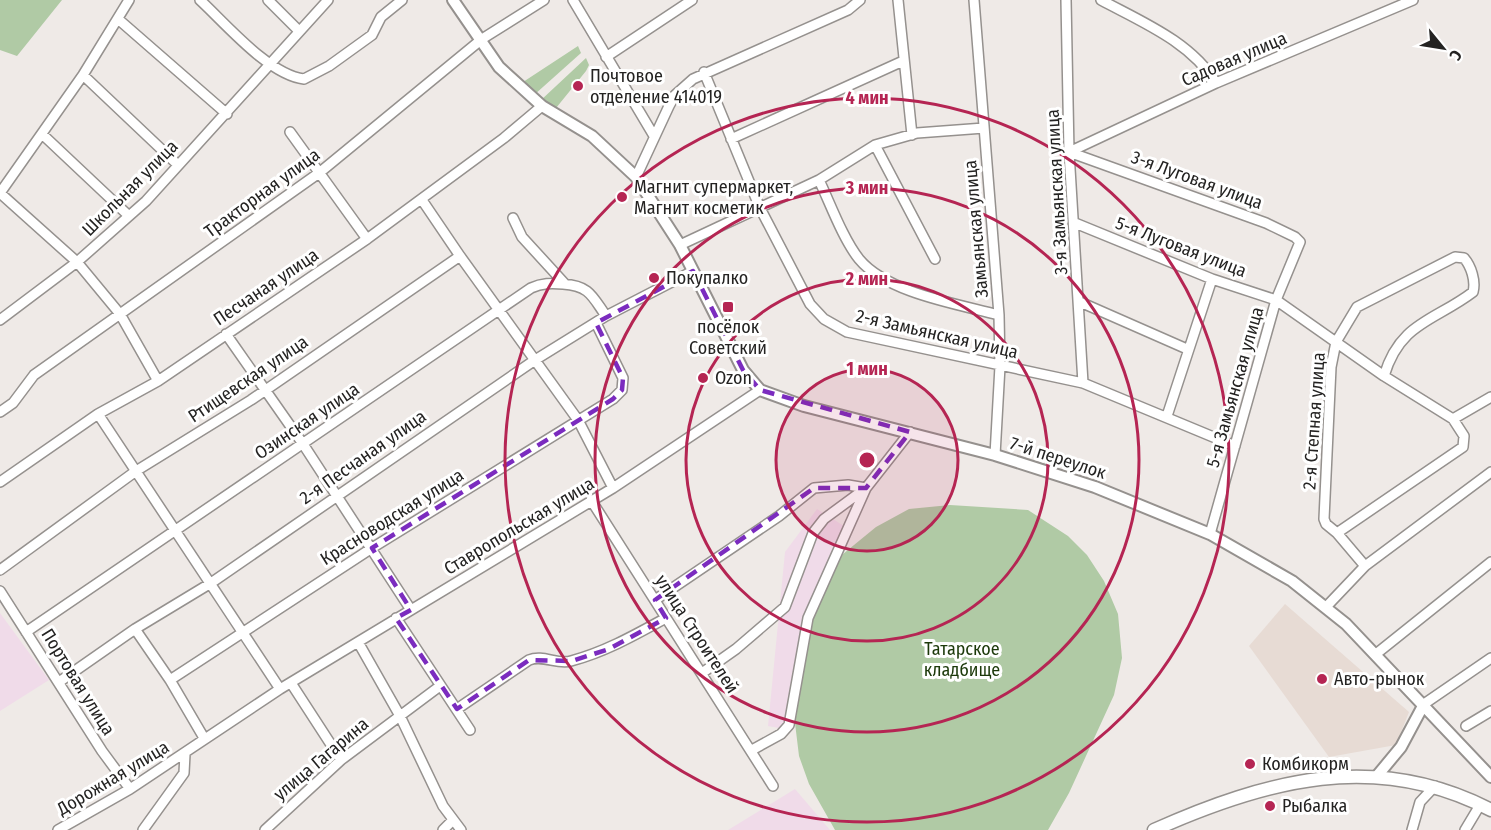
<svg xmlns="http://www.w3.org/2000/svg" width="1491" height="830" font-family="'Fira Sans Condensed',sans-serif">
<rect width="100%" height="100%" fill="#efeae7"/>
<path fill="#e7dbd4" d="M 1285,604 L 1409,712 L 1396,745 L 1329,757 L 1249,646 Z"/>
<path fill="#f0dbe9" d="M 817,509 L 844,526 L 800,634 L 790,730 L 768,726 L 785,552 Z
M 0,613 L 49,680 L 0,711 Z
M 795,789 L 830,830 L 728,830 Z"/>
<path fill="#b0caa5" d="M 0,0 L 62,0 L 17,56 L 0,50 Z
M 578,46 L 581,53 L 534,95 L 520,84 Z
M 586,58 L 589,65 L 586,71 L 552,113 L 540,101 Z
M 950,505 L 1028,510 L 1068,536 L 1087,555 L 1104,581 L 1118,614 L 1122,658 L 1114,695 L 1069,793 L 1048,830 L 835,830 L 809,784 L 799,756 L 795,723 L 811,624 L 826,584 L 843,554 L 876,527 L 909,509 Z"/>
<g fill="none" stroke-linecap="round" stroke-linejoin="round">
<defs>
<path id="minor" d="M 200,0 C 226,24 269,75 304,79 L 329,66 L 372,35 L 381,17 L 402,0
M 268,0 L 298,30
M 573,0 L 654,136
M 898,0 L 912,135
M 974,0 L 999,315 L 1000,366 L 995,455
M 1066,0 L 1069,152 L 1083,383
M 1101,0 C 1142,22 1191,42 1216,83
M 118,19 L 227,114
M 606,57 L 692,0
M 704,72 L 760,208 L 810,304 L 824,319 L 847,332 L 1083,383 L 1235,446
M 83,75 L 178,165
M 290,132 L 367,239
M 42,134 L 129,216
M 731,139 L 903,61
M 875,145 L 935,259
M 1069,152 L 1266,223 L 1295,237 L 1300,242 L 1276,300 L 1210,534
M 1069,152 L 1216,83 L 1413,0
M 636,177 L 669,106 L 675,95 L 693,79 L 848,10 L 860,0
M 819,180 C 830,203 843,239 859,259 C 887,293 958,304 999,315
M 0,193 L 77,262 L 120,314 L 158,381
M 0,193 L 83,75 L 129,0
M 513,218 L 522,237 L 565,284
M 1075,223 L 1212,279 L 1276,300 L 1384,376 L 1453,419
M 680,245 L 819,180 L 875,145 L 917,133 L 984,128
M 460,256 L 578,420 L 613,488
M 1080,302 L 1187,349
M 0,320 L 77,262 L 146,201 L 328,0
M 226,334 L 303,444 L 411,610
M 0,412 L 13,403 L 34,375 L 319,173 L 482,39 L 544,0
M 98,414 L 280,689
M 1167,416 L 1212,279
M 0,482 L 98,414 L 158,381 L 367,239 L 504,138 L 542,106
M 591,500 L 773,786
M 1337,533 L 1326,524 L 1324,519 L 1331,367 L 1336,342 L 1357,307 L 1455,257 L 1464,258 C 1471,266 1476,281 1473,292 C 1435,321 1400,322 1384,376
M 1365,566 L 1337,533 L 1463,447 L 1464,436 L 1453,419 L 1491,397
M 0,570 L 136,471 L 251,400 L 460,256 L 422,200
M 0,591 L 102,751 L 130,789
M 655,600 L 779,516 L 814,488 L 848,485 L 866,488
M 1326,607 L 1365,566 L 1491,472
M 396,618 L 470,730
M 135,629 L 170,680 L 204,738
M 26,632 L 531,288 C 542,283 551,283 563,284 C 590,286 592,296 606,316
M 358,642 L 400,716 L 443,806 L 461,830
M 1376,654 L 1491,562
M 702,673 L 736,649 L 785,607 L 813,533 L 824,519 L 866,488
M 170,680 L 372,548 L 613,399 L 622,390 L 623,378 L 596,323
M 59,682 L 135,629 L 211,583 L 535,360 L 606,316 L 693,271
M 291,683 L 341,760
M 1424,704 L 1491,658
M 457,709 L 529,660 C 543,654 557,665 571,661 C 605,652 635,635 666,618
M 1466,726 L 1491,711
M 752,750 L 781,734 L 789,725 L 808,618 L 866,488 L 910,432
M 58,830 L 130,789 L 280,689 L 613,488 L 760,390
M 143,830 L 184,773 L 185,754
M 265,830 L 341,760 L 440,686
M 443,830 L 452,821
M 1412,830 L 1420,802 L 1435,786
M 1465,830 L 1480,805"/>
<path id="tertiary" d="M 453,0 L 499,67 L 542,106 L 592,136 L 636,177 L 680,245 L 743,370 L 760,390 L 804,406 L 995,455 L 1095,487 L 1210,534 L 1292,581 L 1346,624 L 1491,777
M 1377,776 L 1401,747 L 1424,704"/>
<path id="secondary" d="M 1154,830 C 1266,780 1376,750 1491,810"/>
</defs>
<use href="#minor" stroke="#95918e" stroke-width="12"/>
<use href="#tertiary" stroke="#95918e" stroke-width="14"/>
<use href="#secondary" stroke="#95918e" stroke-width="15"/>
<use href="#minor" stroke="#fff" stroke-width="9"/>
<use href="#tertiary" stroke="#fff" stroke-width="10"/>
<use href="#secondary" stroke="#fff" stroke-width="12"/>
</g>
<path fill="none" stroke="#7b2cbf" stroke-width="4.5" stroke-dasharray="12 8" stroke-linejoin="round" d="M 693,271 L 743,370 L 760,390 L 910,432 L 866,488 L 814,488 L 655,600 L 666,618 L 609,649 L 572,661 L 529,660 L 457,709 L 396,618 L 411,610 L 372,548 L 613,399 L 622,390 L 623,378 L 596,323 Z"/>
<circle cx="867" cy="460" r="91" fill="#b52553" fill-opacity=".12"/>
<g fill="none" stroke="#b52553" stroke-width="3">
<circle cx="867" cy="460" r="91"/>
<circle cx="867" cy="460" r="181"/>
<circle cx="867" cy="460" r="272"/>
<circle cx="867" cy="460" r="362"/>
</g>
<g fill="#b52553" stroke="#fff" stroke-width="2">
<circle cx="578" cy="86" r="6"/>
<circle cx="622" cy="197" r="6"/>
<circle cx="654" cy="278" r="6"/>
<rect x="722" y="301" width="12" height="12" rx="3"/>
<circle cx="703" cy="378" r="6"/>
<circle cx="1322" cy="679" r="6"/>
<circle cx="1250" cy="764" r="6"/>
<circle cx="1270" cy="806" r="6"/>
</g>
<g text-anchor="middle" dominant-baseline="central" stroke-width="6" stroke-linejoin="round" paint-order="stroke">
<g font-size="18" fill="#242322" stroke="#fff">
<text transform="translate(1234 59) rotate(-23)">Садовая улица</text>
<text transform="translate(1197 180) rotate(20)">3-я Луговая улица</text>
<text transform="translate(130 188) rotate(-45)">Школьная улица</text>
<text transform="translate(1057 192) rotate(-93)">3-я Замьянская улица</text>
<text transform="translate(262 193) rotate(-36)">Тракторная улица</text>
<text transform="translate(976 229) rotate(-95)">Замьянская улица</text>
<text transform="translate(1181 247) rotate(21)">5-я Луговая улица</text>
<text transform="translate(266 287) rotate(-34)">Песчаная улица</text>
<text transform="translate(937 334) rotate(13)">2-я Замьянская улица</text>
<text transform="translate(248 379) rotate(-34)">Ртищевская улица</text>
<text transform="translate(1235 387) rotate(-74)">5-я Замьянская улица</text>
<text transform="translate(307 421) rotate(-34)">Озинская улица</text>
<text transform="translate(1314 421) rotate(-86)">2-я Степная улица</text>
<text transform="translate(363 457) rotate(-35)">2-я Песчаная улица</text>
<text transform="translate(1058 458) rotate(18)">7-й переулок</text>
<text transform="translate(392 517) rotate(-32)">Красноводская улица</text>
<text transform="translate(519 526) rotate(-31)">Ставропольская улица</text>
<text transform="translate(697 634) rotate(57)">улица Строителей</text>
<text transform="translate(78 682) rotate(58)">Портовая улица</text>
<text transform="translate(321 759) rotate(-40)">улица Гагарина</text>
<text transform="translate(113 778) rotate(-31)">Дорожная улица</text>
</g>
<g font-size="18" fill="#242322" stroke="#fff" text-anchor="start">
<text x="590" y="76">Почтовое<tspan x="590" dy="21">отделение 414019</tspan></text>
<text x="634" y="187">Магнит супермаркет,<tspan x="634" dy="21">Магнит косметик</tspan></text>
<text x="666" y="278">Покупалко</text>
<text x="728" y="327" text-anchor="middle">посёлок<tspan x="728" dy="21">Советский</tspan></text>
<text x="715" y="378">Ozon</text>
<text x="1334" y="679">Авто-рынок</text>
<text x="1262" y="764">Комбикорм</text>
<text x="1282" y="806">Рыбалка</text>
</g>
<g font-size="18" fill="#1c390a" stroke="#fff">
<text x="962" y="649">Татарское<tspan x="962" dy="21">кладбище</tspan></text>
</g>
</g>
<circle cx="867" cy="460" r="9" fill="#b52553" stroke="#fff" stroke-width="3"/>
<g font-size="18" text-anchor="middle" font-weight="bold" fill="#b52553" stroke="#fff" stroke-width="6" stroke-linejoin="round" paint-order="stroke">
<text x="867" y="104">4 мин</text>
<text x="867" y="194">3 мин</text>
<text x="867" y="285">2 мин</text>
<text x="867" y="375">1 мин</text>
</g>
<g transform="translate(1443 48) rotate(120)" stroke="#ffffff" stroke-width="4.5" paint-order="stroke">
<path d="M0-4.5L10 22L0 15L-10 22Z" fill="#242322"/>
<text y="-9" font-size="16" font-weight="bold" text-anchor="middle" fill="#242322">С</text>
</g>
</svg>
